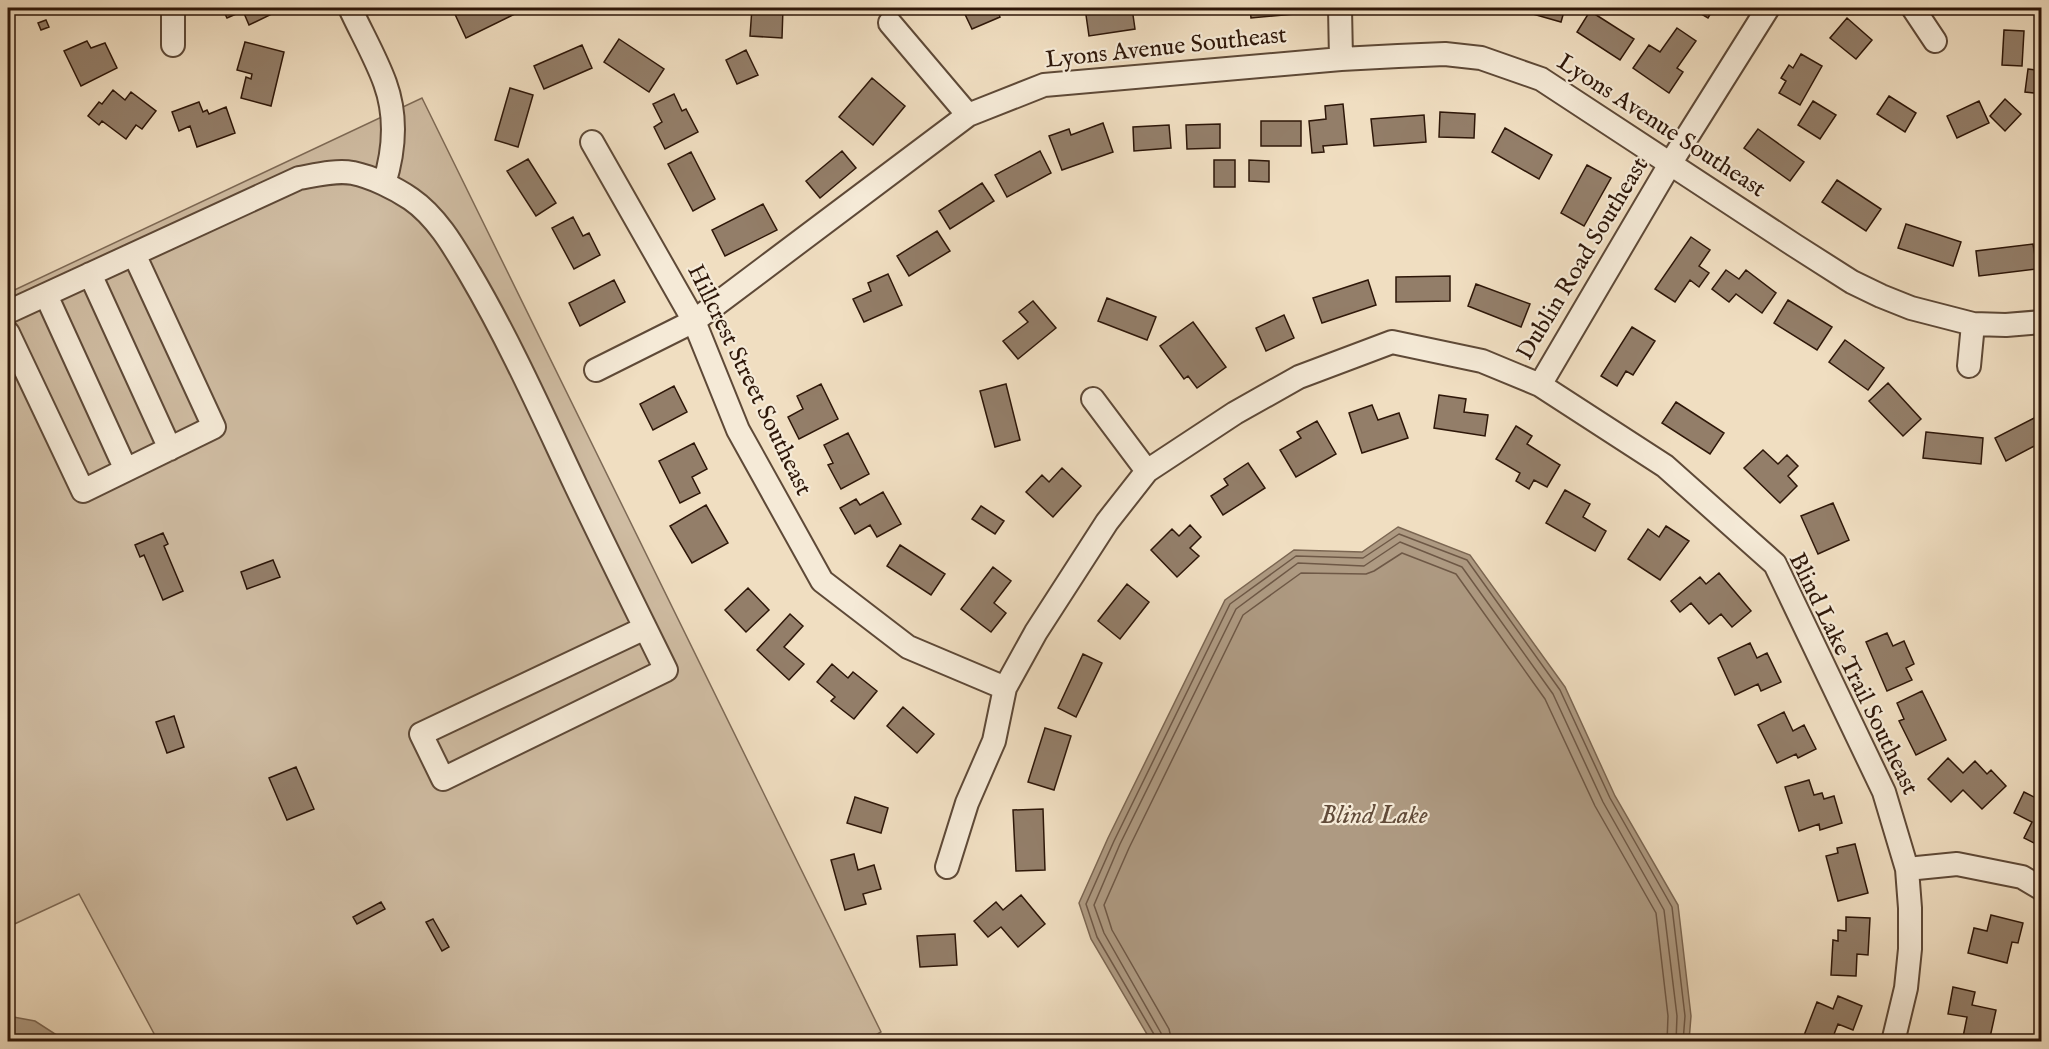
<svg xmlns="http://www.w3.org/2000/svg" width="2049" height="1049" font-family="'IM FELL English',serif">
<rect width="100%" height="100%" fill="#f0dec1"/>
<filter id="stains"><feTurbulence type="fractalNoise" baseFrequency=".00333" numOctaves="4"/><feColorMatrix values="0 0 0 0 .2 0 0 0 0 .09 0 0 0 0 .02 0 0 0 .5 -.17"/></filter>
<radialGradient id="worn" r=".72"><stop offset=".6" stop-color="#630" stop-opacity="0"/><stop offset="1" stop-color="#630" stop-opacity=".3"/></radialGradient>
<path fill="#cfbca2" stroke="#7e6a56" stroke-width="1.5" d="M 422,98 L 881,1032 L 863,1042 L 158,1041 L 79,894 L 8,927 L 8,293 Z"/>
<path fill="#ae9a82" stroke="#7b6652" stroke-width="1.5" d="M 1398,527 L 1470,555 L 1565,687 L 1615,796 L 1678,905 L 1691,1016 L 1689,1041 L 1151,1041 L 1091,939 L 1079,903 L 1108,838 L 1225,600 L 1294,550 L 1362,552 Z
M 8,1016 L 35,1021 L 66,1041 L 8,1041 Z"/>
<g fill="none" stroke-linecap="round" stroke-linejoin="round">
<path stroke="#6e5846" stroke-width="1.5" d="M 1156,1042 L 1155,1036 L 1097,937 L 1086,904 L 1114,841 L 1230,604 L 1296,556 L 1363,558 L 1399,534 L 1467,560 L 1560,690 L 1610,798 L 1672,907 L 1685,1016 L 1683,1042
M 1163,1042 L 1161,1033 L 1104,933 L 1094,905 L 1120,844 L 1236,609 L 1298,563 L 1364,566 L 1400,542 L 1462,567 L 1553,694 L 1603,802 L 1664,910 L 1677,1016 L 1676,1042
M 1172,1042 L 1169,1029 L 1112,930 L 1104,905 L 1129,848 L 1243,615 L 1301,573 L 1366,574 L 1374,571 L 1402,553 L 1456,574 L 1545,699 L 1595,806 L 1656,913 L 1668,1016 L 1667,1042"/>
</g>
<path fill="#937e69" stroke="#2e1709" stroke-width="1.5" d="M 222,8 L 269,8 L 272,14 L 249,25 L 243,11 L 227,18 Z
M 459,8 L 517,8 L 519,12 L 466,38 L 453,10 Z
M 752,8 L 783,8 L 782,38 L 750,36 Z
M 962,8 L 996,8 L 1000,17 L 972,29 Z
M 1085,8 L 1132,8 L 1135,29 L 1089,36 Z
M 1250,8 L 1293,8 L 1294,14 L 1251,18 Z
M 1512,8 L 1565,8 L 1561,22 Z
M 1691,8 L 1714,8 L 1708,18 Z
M 1590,11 L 1634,39 L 1620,60 L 1577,32 Z
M 1847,18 L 1872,40 L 1856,59 L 1830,38 Z
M 46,20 L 49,27 L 41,30 L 38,23 Z
M 1677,28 L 1696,41 L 1677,68 L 1683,72 L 1669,93 L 1633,68 L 1649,45 L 1660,52 Z
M 2004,30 L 2024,31 L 2022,66 L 2002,65 Z
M 619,39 L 664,69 L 649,92 L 604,62 Z
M 87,41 L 91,48 L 105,43 L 117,68 L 81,86 L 64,51 Z
M 245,42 L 284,52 L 271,106 L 241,98 L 246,77 L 251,79 L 252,74 L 237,70 Z
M 582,45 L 592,68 L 544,89 L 534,66 Z
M 746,50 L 758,75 L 737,84 L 726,60 Z
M 1801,54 L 1822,66 L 1800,105 L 1779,93 L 1786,81 L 1781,78 L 1789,65 L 1793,68 Z
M 2028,69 L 2042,71 L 2042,94 L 2025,92 Z
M 872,78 L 905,106 L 873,145 L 839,117 Z
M 510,88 L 533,95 L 518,147 L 495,140 Z
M 113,90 L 125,100 L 131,92 L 156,111 L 142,129 L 136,125 L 126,139 L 102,121 L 99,125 L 88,116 L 99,102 L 102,104 Z
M 674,94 L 682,111 L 686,109 L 698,132 L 665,149 L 654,127 L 662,122 L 653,104 Z
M 1889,96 L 1916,113 L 1905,132 L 1877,114 Z
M 2005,99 L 2021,114 L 2005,131 L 1990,116 Z
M 1813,101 L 1836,115 L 1820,139 L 1798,125 Z
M 1979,101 L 1989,123 L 1957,138 L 1947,116 Z
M 199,102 L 203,112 L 207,110 L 209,114 L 226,107 L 235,133 L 197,147 L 190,126 L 179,131 L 172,112 Z
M 1343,104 L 1347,144 L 1323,146 L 1324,152 L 1312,153 L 1309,121 L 1326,119 L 1325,106 Z
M 1440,112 L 1475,114 L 1474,138 L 1439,137 Z
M 1424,115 L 1426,142 L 1374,146 L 1371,119 Z
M 1261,121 L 1301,121 L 1301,146 L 1261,146 Z
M 1103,123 L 1113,152 L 1062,170 L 1049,136 L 1069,129 L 1071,135 Z
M 1220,124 L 1220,148 L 1187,149 L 1186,125 Z
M 1169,125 L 1171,148 L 1134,151 L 1133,127 Z
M 1505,128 L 1552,155 L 1539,179 L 1492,152 Z
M 1758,129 L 1804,162 L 1790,181 L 1744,148 Z
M 842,151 L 856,168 L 820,198 L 806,181 Z
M 1040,151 L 1051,173 L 1007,197 L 995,175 Z
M 691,152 L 715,199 L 693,211 L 668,164 Z
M 528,159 L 556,203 L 536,216 L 507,171 Z
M 1214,160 L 1235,160 L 1235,187 L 1214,187 Z
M 1249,160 L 1269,161 L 1269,182 L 1249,181 Z
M 1587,165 L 1611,178 L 1584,226 L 1561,213 Z
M 1837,180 L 1881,209 L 1866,231 L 1822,202 Z
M 982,183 L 994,201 L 950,229 L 939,211 Z
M 763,204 L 777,230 L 725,256 L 712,230 Z
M 573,217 L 583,236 L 589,233 L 600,255 L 574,269 L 552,228 Z
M 1906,224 L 1961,242 L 1953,266 L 1898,248 Z
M 937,231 L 950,251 L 909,276 L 897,256 Z
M 1691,237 L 1710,250 L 1699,266 L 1709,273 L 1699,287 L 1690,280 L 1675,302 L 1655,289 Z
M 2033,244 L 2037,269 L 1979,276 L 1976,251 Z
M 1726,270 L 1739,279 L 1746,270 L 1776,293 L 1762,313 L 1736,294 L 1729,302 L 1712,289 Z
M 888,274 L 902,305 L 864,322 L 853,299 L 871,291 L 868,283 Z
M 1450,276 L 1450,301 L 1396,302 L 1396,277 Z
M 614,280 L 625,302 L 580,326 L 569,303 Z
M 1368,280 L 1376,305 L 1322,323 L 1313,298 Z
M 1476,284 L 1530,304 L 1521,327 L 1468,306 Z
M 1107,298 L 1156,317 L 1147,340 L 1098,321 Z
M 1788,300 L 1832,327 L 1817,350 L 1774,323 Z
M 1033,301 L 1056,328 L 1018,359 L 1003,341 L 1028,322 L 1019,312 Z
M 1284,315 L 1294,338 L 1266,351 L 1256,328 Z
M 1193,322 L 1226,367 L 1197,388 L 1188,376 L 1184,379 L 1160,346 Z
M 1632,327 L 1655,341 L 1633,375 L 1626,371 L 1617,386 L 1601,376 Z
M 1845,340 L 1884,368 L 1868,390 L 1829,362 Z
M 1888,383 L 1921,419 L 1903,436 L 1869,401 Z
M 821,384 L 838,419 L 799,439 L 788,417 L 803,409 L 797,396 Z
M 1006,384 L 1020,440 L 995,447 L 980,391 Z
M 674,386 L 687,412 L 653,430 L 640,404 Z
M 1439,395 L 1466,399 L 1464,412 L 1488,415 L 1485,436 L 1434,428 Z
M 1676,402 L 1724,433 L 1710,454 L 1662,423 Z
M 1372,405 L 1378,420 L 1399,413 L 1408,438 L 1362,453 L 1349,413 Z
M 2040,415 L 2042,442 L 2006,461 L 1995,438 Z
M 1317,421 L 1336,454 L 1296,477 L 1280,450 L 1301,438 L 1297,432 Z
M 1516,426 L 1532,436 L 1527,444 L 1560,465 L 1547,487 L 1534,480 L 1529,489 L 1516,481 L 1520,473 L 1496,459 Z
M 1926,432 L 1983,438 L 1981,464 L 1923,458 Z
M 848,433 L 869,474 L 841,489 L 828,465 L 833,463 L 824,445 Z
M 694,443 L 707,469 L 692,477 L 700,493 L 680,503 L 659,461 Z
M 1763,450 L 1778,464 L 1787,455 L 1798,466 L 1788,476 L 1797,486 L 1780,503 L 1744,468 Z
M 1248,463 L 1265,488 L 1223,515 L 1211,496 L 1228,485 L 1224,479 Z
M 1062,468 L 1081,486 L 1053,517 L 1026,492 L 1042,475 L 1049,482 Z
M 1565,490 L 1590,504 L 1583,517 L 1606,531 L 1595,551 L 1546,523 Z
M 883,492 L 901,524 L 877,537 L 870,525 L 855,534 L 840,508 L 856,499 L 860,505 Z
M 1833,503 L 1849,540 L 1818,554 L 1801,516 Z
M 706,505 L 728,543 L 692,563 L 670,526 Z
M 981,506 L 1004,521 L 995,534 L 972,519 Z
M 1190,525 L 1201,537 L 1190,548 L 1199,556 L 1177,577 L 1151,550 L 1172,529 L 1179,536 Z
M 1666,526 L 1689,541 L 1660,580 L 1628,559 L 1648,529 L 1659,537 Z
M 163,533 L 168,544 L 164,546 L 183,591 L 163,600 L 144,555 L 140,557 L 135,545 Z
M 900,545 L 945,574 L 931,595 L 887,566 Z
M 273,560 L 280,577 L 247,589 L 241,572 Z
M 993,567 L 1011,581 L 994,603 L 1006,613 L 991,632 L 961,609 Z
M 1719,573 L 1751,611 L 1732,627 L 1721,614 L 1709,624 L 1691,603 L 1680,612 L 1671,601 L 1700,577 L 1706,584 Z
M 1127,584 L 1149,602 L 1120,639 L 1098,621 Z
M 748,588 L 769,610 L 746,632 L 725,610 Z
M 790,614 L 803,626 L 784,647 L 804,664 L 789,680 L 757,650 Z
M 1887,633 L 1893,646 L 1904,641 L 1914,664 L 1906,668 L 1912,680 L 1887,691 L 1866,642 Z
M 1750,643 L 1757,658 L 1767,653 L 1781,682 L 1761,691 L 1758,684 L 1735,695 L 1718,658 Z
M 1083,654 L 1102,663 L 1076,717 L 1058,708 Z
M 832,664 L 848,678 L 853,672 L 877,691 L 854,719 L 831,701 L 835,697 L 817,682 Z
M 1922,691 L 1946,740 L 1916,755 L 1899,721 L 1904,719 L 1897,703 Z
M 903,707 L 934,734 L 917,753 L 887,726 Z
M 1784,712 L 1793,731 L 1804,725 L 1816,749 L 1798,758 L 1796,754 L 1777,763 L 1758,725 Z
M 174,716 L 184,747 L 167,753 L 156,722 Z
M 1045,728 L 1071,736 L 1054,790 L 1028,782 Z
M 1948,758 L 1963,773 L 1975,761 L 1987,774 L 1991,770 L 2006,786 L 1982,809 L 1963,790 L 1951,802 L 1928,779 Z
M 296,767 L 314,809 L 287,820 L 269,778 Z
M 1809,780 L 1814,795 L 1822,793 L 1824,799 L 1834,796 L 1842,823 L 1820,830 L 1819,824 L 1799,831 L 1785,787 Z
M 2024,792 L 2042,801 L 2042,847 L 2024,838 L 2032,822 L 2014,813 Z
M 855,797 L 888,808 L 881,833 L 847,823 Z
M 1043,809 L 1045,870 L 1016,871 L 1013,810 Z
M 1855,844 L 1868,893 L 1838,901 L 1826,856 L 1838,853 L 1837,848 Z
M 854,854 L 858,870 L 874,865 L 881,889 L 863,894 L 866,904 L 845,910 L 831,860 Z
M 1021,895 L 1045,924 L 1018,947 L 1001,927 L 988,937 L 974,921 L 996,902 L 1003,910 Z
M 381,902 L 385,909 L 357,924 L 353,917 Z
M 1991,915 L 2023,923 L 2018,943 L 2012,942 L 2007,963 L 1968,953 L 1974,928 L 1987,931 Z
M 1846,917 L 1870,918 L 1868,955 L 1857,954 L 1856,976 L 1831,975 L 1833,940 L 1838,941 L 1838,930 L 1846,931 Z
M 433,919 L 449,947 L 442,951 L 426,922 Z
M 955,934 L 957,965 L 920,967 L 917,936 Z
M 1953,987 L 1975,992 L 1972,1005 L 1996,1010 L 1989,1042 L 1962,1042 L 1967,1017 L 1948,1014 Z
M 1838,996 L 1862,1006 L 1853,1030 L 1838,1024 L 1831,1042 L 1811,1042 L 1803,1038 L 1817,1002 L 1833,1009 Z"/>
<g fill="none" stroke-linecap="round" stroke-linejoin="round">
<defs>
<path id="minor" d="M 350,8 C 361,32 376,58 385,83 C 397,116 394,152 384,184
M 1340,8 L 1341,59
M 1913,8 L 1935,41
M 890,23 L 968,115
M 173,45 L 173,8
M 592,142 L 694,321 L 738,430 L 822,581 L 908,647 L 1005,688
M 90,274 L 170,449
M 46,295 L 126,470
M 8,312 L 299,178 C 316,175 336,170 353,173 C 372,177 395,188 411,199 C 437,217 454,247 470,274 C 510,342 542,414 576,486 C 605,547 636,609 666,670 L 443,779 L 421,734 L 645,628
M 8,333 L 83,491 L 214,427 L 134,254
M 1969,366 L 1973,324
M 596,370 L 694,321 L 968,115 L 1044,85 L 1341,59 L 1398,56 L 1445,54 L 1481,58 L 1541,79 L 1794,245 L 1852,282 L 1881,296 L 1911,308 L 1973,324 L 2006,325 L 2042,322
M 1540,385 L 1670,164 L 1768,8
M 1093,399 L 1147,471
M 947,867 L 967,803 L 994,741 L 1005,688 L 1036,632 L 1107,522 L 1147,471 L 1235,413 L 1299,377 L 1392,342 L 1482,361 L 1540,385 L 1665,466 L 1775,564 L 1884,792 L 1907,869 L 1910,908 L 1910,949 L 1906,988 L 1893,1042
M 1907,869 L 1957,864 L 2022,877 L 2042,889"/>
</defs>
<use href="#minor" stroke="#5e4937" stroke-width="26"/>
<use href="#minor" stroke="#f5ead7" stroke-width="22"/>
</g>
<g text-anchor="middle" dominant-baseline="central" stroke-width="4.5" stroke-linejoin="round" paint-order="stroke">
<g font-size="24" fill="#2e1709" stroke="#f5ead7">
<text transform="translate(1166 48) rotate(-6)">Lyons Avenue Southeast</text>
<text transform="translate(1661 126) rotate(33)">Lyons Avenue Southeast</text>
<text transform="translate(1583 259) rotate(-59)">Dublin Road Southeast</text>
<text transform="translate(749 380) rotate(64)">Hillcrest Street Southeast</text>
<text transform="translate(1853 674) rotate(64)">Blind Lake Trail Southeast</text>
</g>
<g font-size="26" font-style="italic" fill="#614b39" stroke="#f5ead7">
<text x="1374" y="815">Blind Lake</text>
</g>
</g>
<rect width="2049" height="1049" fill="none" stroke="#f0dec1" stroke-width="30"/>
<rect x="9" y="9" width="2031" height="1031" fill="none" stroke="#2e1709" stroke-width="3"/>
<rect x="15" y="15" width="2019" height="1019" fill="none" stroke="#2e1709" stroke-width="1.5"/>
<rect width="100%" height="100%" filter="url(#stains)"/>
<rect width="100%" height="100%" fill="url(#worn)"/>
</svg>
